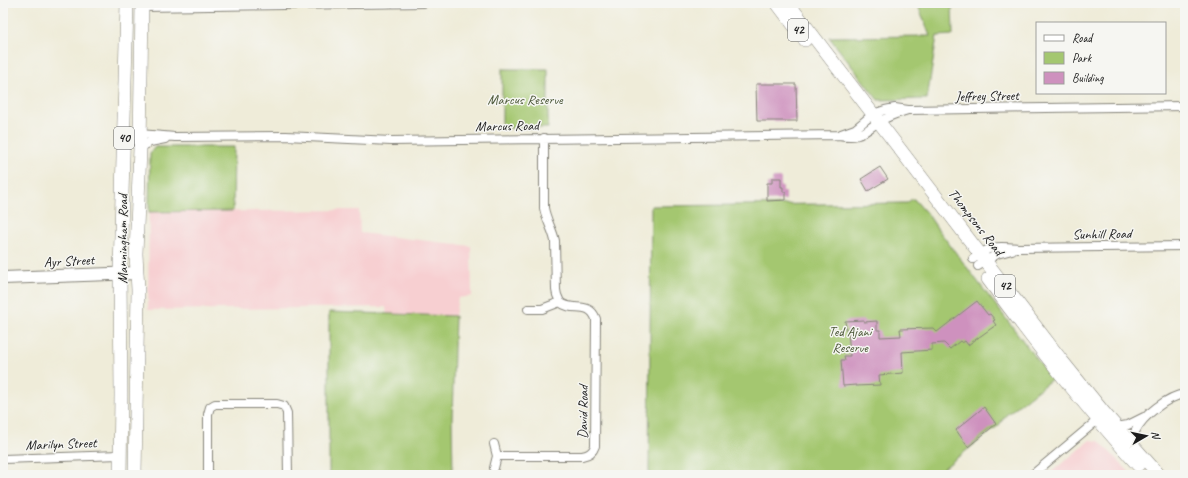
<svg xmlns="http://www.w3.org/2000/svg" width="1188" height="478" font-family="Caveat,sans-serif">
<rect width="100%" height="100%" fill="#f6f6f2"/>
<filter id="ink" filterUnits="userSpaceOnUse"><feTurbulence type="fractalNoise" baseFrequency=".025" numOctaves="2"/><feDisplacementMap in="SourceGraphic" scale="8" xChannelSelector="R" yChannelSelector="G"/><feConvolveMatrix kernelMatrix="1 2 1 2 8 2 1 2 1" color-interpolation-filters="sRGB"/></filter>
<filter id="wash" filterUnits="userSpaceOnUse"><feTurbulence type="fractalNoise" baseFrequency=".012" numOctaves="4" result="noise"/><feDisplacementMap in="SourceGraphic" scale="16" xChannelSelector="R" yChannelSelector="G"/><feGaussianBlur stdDeviation="0.9" result="paint"/><feColorMatrix in="noise" values="0 0 0 0 0 0 0 0 0 0 0 0 0 0 0 0 0 1.4 0 .05"/><feComposite in="paint" operator="in"/></filter>
<g filter="url(#wash)">
<rect width="100%" height="100%" fill="#efecd9"/>
<path fill="#f7cfd1" d="M 359,210 L 360,233 L 471,246 L 472,296 L 458,298 L 455,316 L 387,317 L 386,307 L 148,310 L 149,212 Z
M 1090,440 L 1099,441 L 1132,475 L 1048,475 Z"/>
<path fill="#a4c770" stroke="#607246" d="M 917,3 L 952,3 L 953,35 L 937,36 L 927,99 L 878,100 L 829,37 L 930,36 Z
M 502,69 L 548,69 L 548,128 L 502,128 Z
M 155,147 L 234,147 L 233,211 L 149,212 L 150,153 Z
M 912,199 L 914,199 L 929,216 L 937,228 L 1052,379 L 1006,415 L 999,425 L 935,475 L 649,475 L 651,206 L 907,203 Z
M 329,312 L 455,316 L 452,419 L 453,475 L 329,475 Z"/>
<g id="blocks">
<path fill="#ce91be" d="M 756,84 L 796,84 L 797,121 L 757,121 Z
M 880,167 L 888,179 L 868,191 L 861,179 Z
M 772,178 L 781,178 L 781,187 L 783,187 L 783,192 L 786,192 L 786,200 L 767,201 L 767,183 L 772,183 Z
M 977,301 L 988,315 L 990,314 L 995,320 L 993,321 L 996,325 L 968,345 L 965,341 L 962,343 L 960,341 L 950,349 L 944,343 L 932,344 L 932,350 L 902,352 L 903,373 L 879,375 L 880,385 L 856,386 L 856,385 L 843,386 L 841,360 L 845,360 L 844,356 L 850,356 L 848,330 L 846,330 L 845,321 L 864,320 L 864,322 L 877,321 L 877,330 L 880,330 L 880,337 L 901,336 L 900,329 L 933,328 L 937,332 Z
M 984,407 L 996,424 L 968,447 L 956,430 Z"/>
</g>
</g>
<g filter="url(#ink)">
<use href="#blocks" fill-opacity="0" stroke="#86847a" stroke-width="1"/>
<g fill="none" stroke-linecap="round" stroke-linejoin="round">
<defs>
<path id="street" d="M 142,7 L 424,3
M 841,134 L 855,129 L 873,114 L 885,110 L 895,108 L 908,110 L 1185,106
M 124,138 L 140,134 L 175,137 L 286,136 L 391,141 L 839,135 C 862,139 862,132 879,122 C 888,116 898,113 908,110
M 140,148 L 150,142 L 165,139
M 973,259 C 991,245 996,246 1018,248 L 1185,246
M 978,266 L 997,254 L 1012,250
M 528,309 L 542,309 L 560,302 L 557,295 L 556,290 L 555,241 C 553,230 546,220 544,208 L 544,138
M 1116,427 L 1128,425 L 1144,417
M 494,444 L 497,456 L 494,468
M 1131,444 C 1132,440 1133,436 1135,432 C 1142,416 1168,396 1185,394
M 497,456 L 582,456 C 589,455 593,452 595,446 L 596,319 C 589,300 572,313 560,302
M 3,459 L 120,455
M 208,475 L 208,414 L 210,407 L 215,404 L 277,404 L 284,406 L 287,413 L 288,475
M 1032,475 L 1100,418"/>
<path id="secondary" d="M 3,278 L 137,273"/>
<path id="primary" d="M 777,3 L 805,40
M 788,3 L 1062,361 L 1105,414 L 1159,475
M 988,279 C 1035,343 1084,406 1138,465
M 120,475 L 121,395 L 120,273 L 127,3
M 135,475 L 138,290 L 136,254 L 140,148 L 142,3"/>
</defs>
<use href="#street" stroke="#86847a" stroke-width="10"/>
<use href="#secondary" stroke="#86847a" stroke-width="14"/>
<use href="#primary" stroke="#86847a" stroke-width="14"/>
<use href="#street" stroke="#fff" stroke-width="8"/>
<use href="#secondary" stroke="#fff" stroke-width="12"/>
<use href="#primary" stroke="#fff" stroke-width="13"/>
</g>
</g>
<g text-anchor="middle" dominant-baseline="central" stroke-width="3" stroke-linejoin="round" paint-order="stroke">
<g fill="#f6f6f2" stroke="#5d5d5c" stroke-width="1">
<rect x="788" y="19" width="20" height="22" rx="3"/>
<rect x="114" y="127" width="20" height="22" rx="3"/>
<rect x="995" y="275" width="20" height="22" rx="3"/>
</g>
<g font-size="13" font-weight="bold" fill="#1c1c1c">
<text x="798" y="30">42</text>
<text x="124" y="138">40</text>
<text x="1005" y="286">42</text>
</g>
<g font-size="14" fill="#1c1c1c" stroke="#f6f6f2">
<text transform="translate(987 96) rotate(-1)">Jeffrey Street</text>
<text transform="translate(507 126) rotate(-1)">Marcus Road</text>
<text transform="translate(976 222) rotate(52)">Thompsons Road</text>
<text transform="translate(1102 234) rotate(-1)">Sunhill Road</text>
<text transform="translate(122 239) rotate(-90)">Manningham Road</text>
<text transform="translate(69 261) rotate(-3)">Ayr Street</text>
<text transform="translate(583 412) rotate(-89)">David Road</text>
<text transform="translate(61 444) rotate(-2)">Marilyn Street</text>
</g>
<g font-size="14" fill="#4c5839" stroke="#f6f6f2">
<text x="525" y="99">Marcus Reserve</text>
<text x="850" y="331">Ted Ajani<tspan x="850" dy="16">Reserve</tspan></text>
</g>
</g>
<rect width="1188" height="478" fill="none" stroke="#f6f6f2" stroke-width="16"/>
<rect x="1036" y="22" width="130" height="72" fill="#f6f6f2" stroke="#9f9f9c"/>
<rect x="1044" y="35" width="20" height="6" fill="#ffffff" stroke="#9f9f9c"/>
<text x="1072" y="42" font-size="12" fill="#1c1c1c">Road</text>
<rect x="1044" y="52" width="20" height="12" fill="#a4c770" stroke="#9f9f9c"/>
<text x="1072" y="62" font-size="12" fill="#1c1c1c">Park</text>
<rect x="1044" y="72" width="20" height="12" fill="#ce91be" stroke="#9f9f9c"/>
<text x="1072" y="82" font-size="12" fill="#1c1c1c">Building</text>
<g transform="translate(1146 436) rotate(81)" stroke="#f6f6f2" stroke-width="3" paint-order="stroke">
<path d="M0-3L7 15L0 10L-7 15Z" fill="#1c1c1c"/>
<text y="-6" font-size="11" font-weight="bold" text-anchor="middle" fill="#1c1c1c">N</text>
</g>
</svg>
